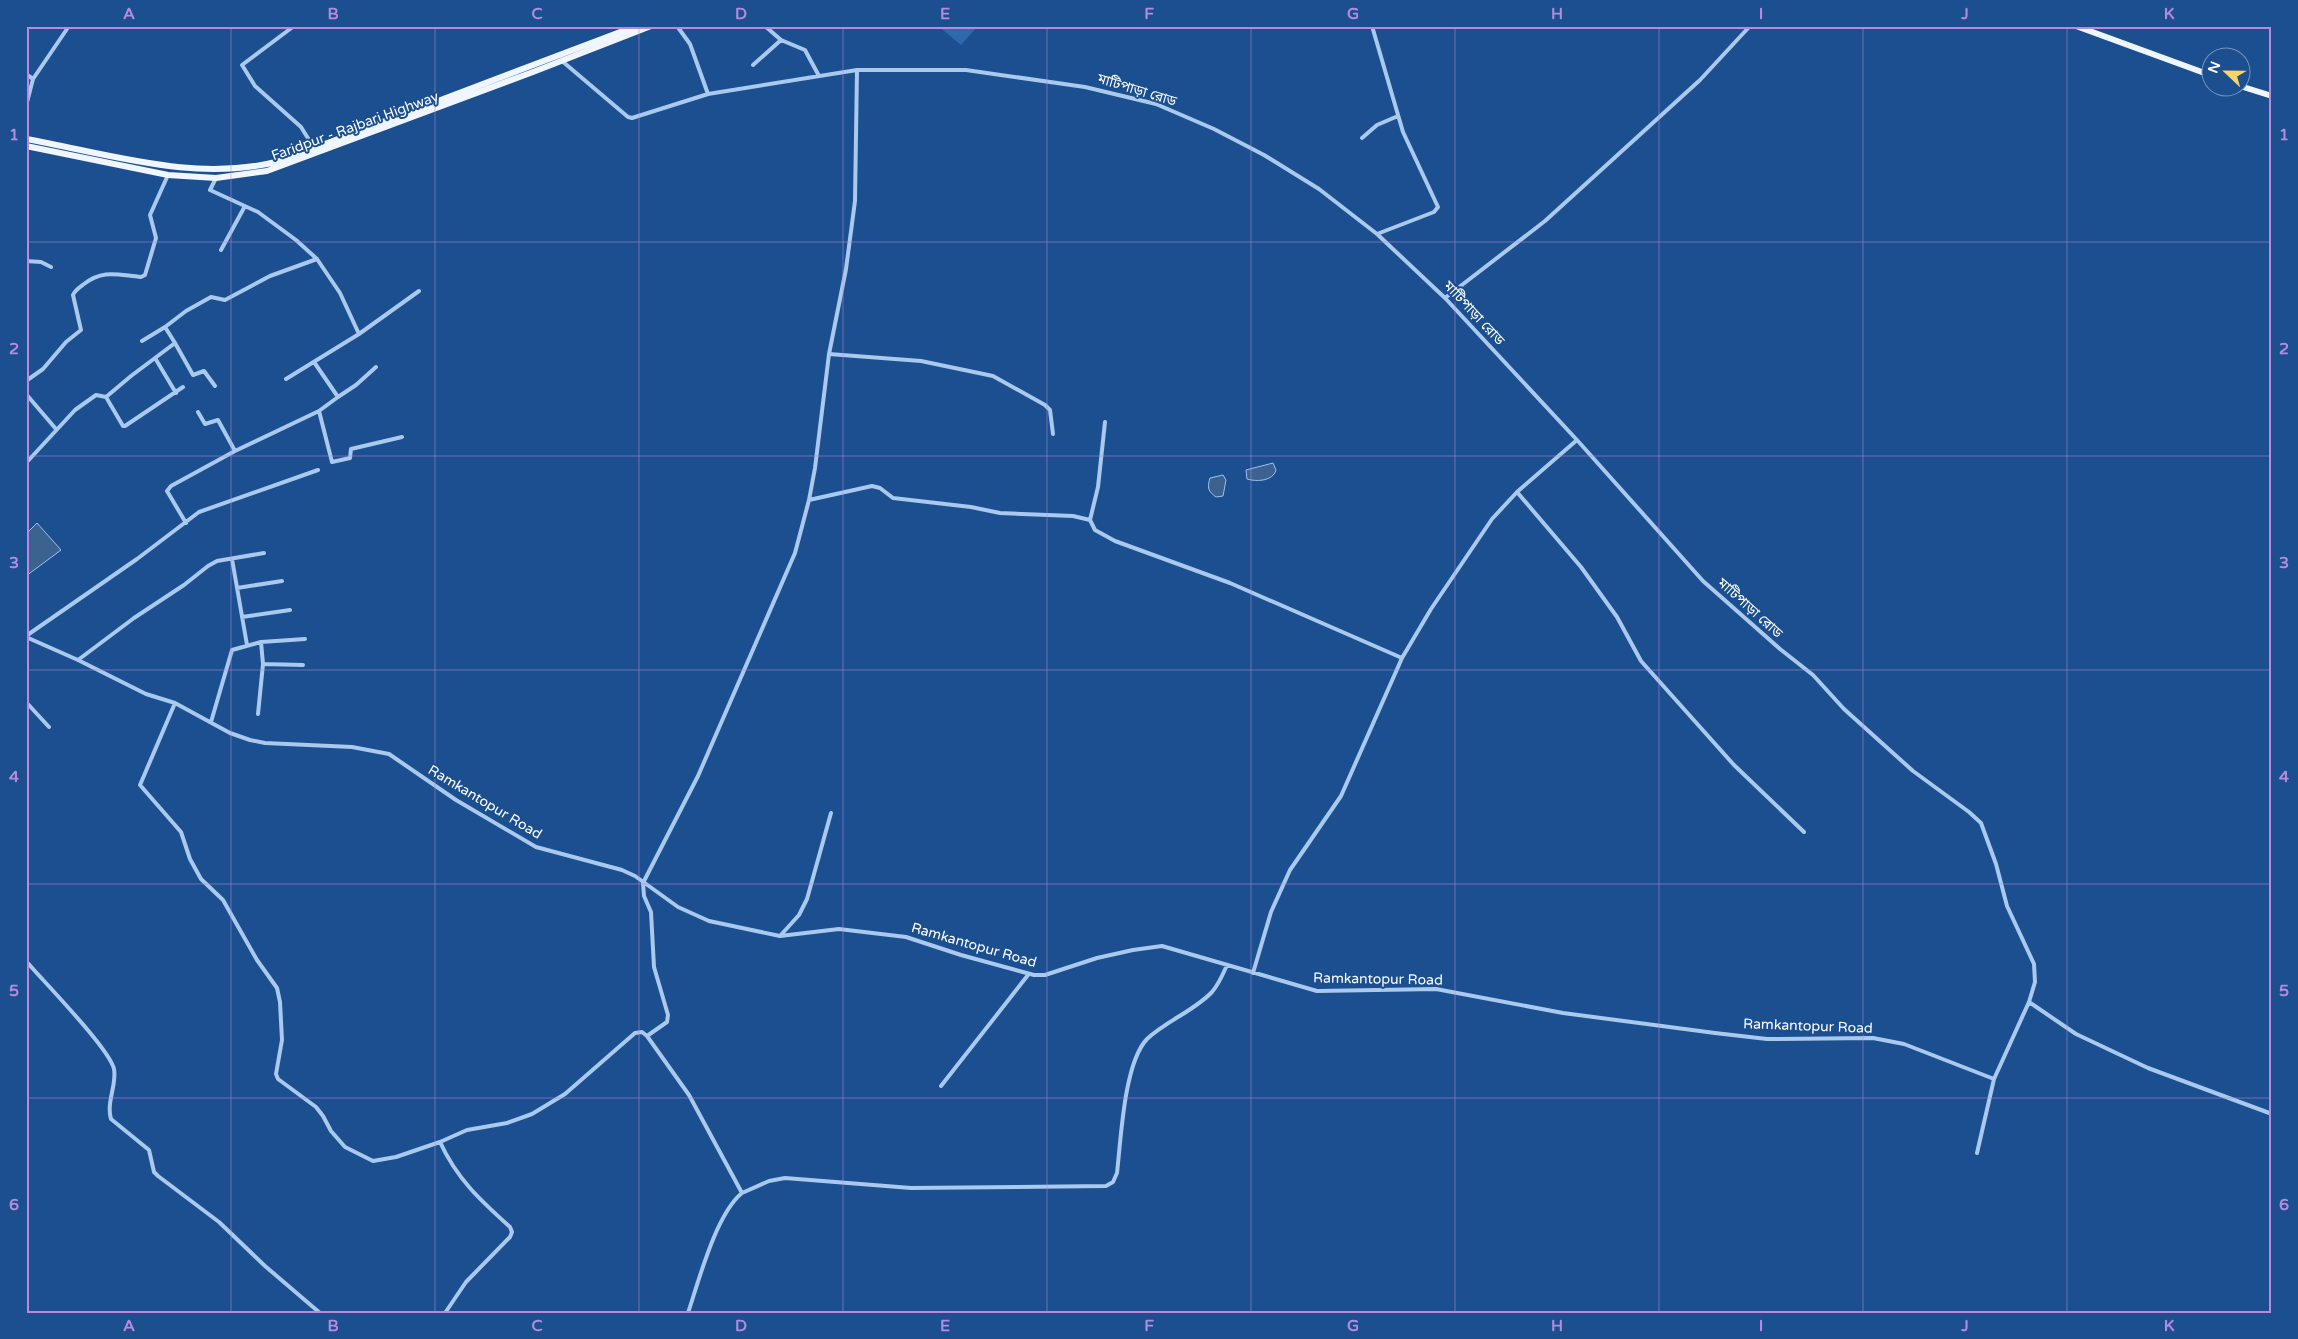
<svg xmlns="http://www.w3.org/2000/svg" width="2298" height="1339" font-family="'Varela Round','Noto Sans Bengali',sans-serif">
<rect width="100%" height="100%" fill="#1b4f8f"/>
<path fill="#2e69ad" d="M 938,26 L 978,26 L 961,45 Z"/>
<path fill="#3c6290" stroke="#9cc4f0" d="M 1273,463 L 1276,470 C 1273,481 1257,482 1247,479 L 1246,470 Z
M 1223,475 L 1226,480 L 1223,496 L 1216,497 C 1208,491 1207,488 1210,478 Z
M 37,523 L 61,550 L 26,576 L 26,534 Z"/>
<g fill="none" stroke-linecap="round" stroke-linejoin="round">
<path stroke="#a9c9ee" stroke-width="4" d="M 294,26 L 242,65 L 255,86 L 301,127 L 314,148
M 677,26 L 690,44 L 708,94 L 857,70 L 966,70 L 1085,87 L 1156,104 L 1214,129 L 1264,155 L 1319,189 L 1377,234 L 1445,298 L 1577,440 L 1703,581 L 1780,649 L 1813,675 L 1844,709 L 1913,771 L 1969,812 L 1981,823 L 1996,864 L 2007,906 L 2034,964 L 2035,982 L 2029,1002 L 1994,1079 L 1977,1153
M 765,26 L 781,40 L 805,50 L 819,76
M 1372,26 L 1403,132 L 1438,207 L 1434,212 L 1377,234
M 562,61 L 628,117 L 632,118 L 708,94
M 753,65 L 781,40
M 26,74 L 33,79 L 26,106
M 33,79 L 69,26
M 1362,138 L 1377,125 L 1398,116
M 221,250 L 245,206
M 317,259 L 340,293 L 359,334
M 26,261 L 41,262 L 51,267
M 1445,298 L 1545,221 L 1700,80 L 1750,26
M 142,341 L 165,327
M 175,343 L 193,375 L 204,371 L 215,386
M 829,354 L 921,361 L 993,376 L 1045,405 L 1050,410 L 1053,434
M 155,358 L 176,393
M 314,362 L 338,397 L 356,385 L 376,367
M 286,379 L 359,334 L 419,291
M 26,381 L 43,369 L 66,342 L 81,330 L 73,295 C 75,290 80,287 84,284 C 103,269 118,275 141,277 L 145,275 L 156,238 L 150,215 L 168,175
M 26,394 L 56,429
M 106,397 L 123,426 L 125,426 L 183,387
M 319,411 L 332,462 L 350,458 L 351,449 L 402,437
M 198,412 L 205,424 L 218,420 L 235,451
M 1105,422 L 1098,487 L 1090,520 L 1095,530 L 1115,541 L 1230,583 L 1402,658
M 26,463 L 75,410 L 96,395 L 106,397 L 131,376 L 175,343 L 165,327 L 186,311 L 211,297 L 225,300 L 270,276 L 317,259 L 296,240 L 258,212 L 210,190 L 216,178
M 1517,492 L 1581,567 L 1617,617 L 1641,661 L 1734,765 L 1804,832
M 809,500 L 872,486 L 880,488 L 893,498 L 971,507 L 1000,513 L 1073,516 L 1090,520
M 186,523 L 167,491 L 171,486 L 235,451 L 319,411 L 338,397
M 232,559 L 247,645
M 237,588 L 282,581
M 242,617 L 290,610
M 26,636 L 137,559 L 199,512 L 318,470
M 26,637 L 78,660 L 146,694 L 175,703 L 230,733 L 250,740 L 265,743 L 352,747 L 389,754 L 456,800 L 536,847 L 622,870 L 635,876 L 678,907 L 709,921 L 780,936 L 839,929 L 906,937 L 961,955 L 1034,975 L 1045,975 L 1097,958 L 1133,950 L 1162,946 L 1317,991 L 1436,989 L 1563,1013 L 1715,1033 L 1767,1039 L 1873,1038 L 1904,1044 L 1994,1079
M 78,660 L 134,618 L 184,585 L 208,566 L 217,561 L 264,553
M 263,664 L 303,665
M 26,702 L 49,727
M 175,703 L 140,785 L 181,832 L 190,859 L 201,879 L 223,900 L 257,960 L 277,988 L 280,1002 L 282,1040 L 276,1074 L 278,1079 L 316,1107 L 323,1116 L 331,1131 L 345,1147 L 373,1161 L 396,1157 L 440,1142 C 457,1179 480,1200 510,1227 L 512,1232 L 510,1237 L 466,1282 L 445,1313
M 258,714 L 263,664 L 261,642
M 211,722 L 232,650 L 261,642 L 305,639
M 780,936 L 799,915 L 807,899 L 831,813
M 26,961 C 44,982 109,1048 114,1069 C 117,1085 106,1102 111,1119 L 149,1150 L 154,1172 L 158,1176 L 219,1222 L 265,1266 L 320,1313
M 1253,973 L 1271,912 L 1290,870 L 1341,796 L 1402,658 L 1431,609 L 1492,519 L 1517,492 L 1577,440
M 2029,1002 L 2076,1034 L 2148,1068 L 2272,1114
M 941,1086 L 1028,975
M 440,1142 L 467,1130 L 507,1123 L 532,1114 L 565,1094 L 635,1033 L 642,1032 L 647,1036
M 742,1193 L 769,1181 L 785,1178 L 911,1188 L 1106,1186 L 1113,1182 L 1117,1173 C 1121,1139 1124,1063 1147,1039 C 1166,1021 1194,1011 1212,992 C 1219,984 1223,974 1227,965
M 688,1313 C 699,1280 716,1214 742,1193 L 689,1095 L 647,1036 L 667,1022 L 668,1015 L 654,967 L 651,912 L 644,896 L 643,883 L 698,776 L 795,553 L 809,500 L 815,468 L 829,354 L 846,269 L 855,201 L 857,70"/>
<path stroke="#f0f6ff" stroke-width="6" d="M 2076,26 L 2210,75
M 2240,86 L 2272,96
M 26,139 C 110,154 196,183 280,161 L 636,26
M 26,146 L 168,175 L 216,178 L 267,171 L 533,72 L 651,26"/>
</g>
<path fill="none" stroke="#b68bdc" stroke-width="1" stroke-opacity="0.55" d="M 231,26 L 231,1313M 435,26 L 435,1313M 639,26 L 639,1313M 843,26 L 843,1313M 1047,26 L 1047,1313M 1251,26 L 1251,1313M 1455,26 L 1455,1313M 1659,26 L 1659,1313M 1863,26 L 1863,1313M 2067,26 L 2067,1313M 26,242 L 2272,242M 26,456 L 2272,456M 26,670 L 2272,670M 26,884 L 2272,884M 26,1098 L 2272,1098"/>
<g text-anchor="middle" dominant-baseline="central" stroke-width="4" stroke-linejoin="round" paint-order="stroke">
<g font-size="14" fill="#fff" stroke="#1b4f8f">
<text transform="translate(1137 90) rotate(17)">মাটিপাড়া রোড</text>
<text transform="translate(355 126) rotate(-20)">Faridpur - Rajbari Highway</text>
<text transform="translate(1474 313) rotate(47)">মাটিপাড়া রোড</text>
<text transform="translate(1750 608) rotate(42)">মাটিপাড়া রোড</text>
<text transform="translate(485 802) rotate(31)">Ramkantopur Road</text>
<text transform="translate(974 945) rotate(16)">Ramkantopur Road</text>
<text transform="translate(1378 979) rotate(1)">Ramkantopur Road</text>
<text transform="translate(1808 1026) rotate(2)">Ramkantopur Road</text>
</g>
</g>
<rect width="2298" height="1339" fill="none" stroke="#1b4f8f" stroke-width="55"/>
<g transform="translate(2226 72) rotate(292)"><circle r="24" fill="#1b4f8f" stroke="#7695bc"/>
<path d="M0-4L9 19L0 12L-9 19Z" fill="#ffd166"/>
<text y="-8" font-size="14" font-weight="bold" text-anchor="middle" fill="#ffffff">N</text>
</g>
<rect x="28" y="28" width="2242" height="1284" fill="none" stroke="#b68bdc" stroke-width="2"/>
<g font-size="16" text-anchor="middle" font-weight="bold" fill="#b68bdc">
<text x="129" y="19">A</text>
<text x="333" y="19">B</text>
<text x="537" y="19">C</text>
<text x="741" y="19">D</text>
<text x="945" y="19">E</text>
<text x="1149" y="19">F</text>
<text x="1353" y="19">G</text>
<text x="1557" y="19">H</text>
<text x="1761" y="19">I</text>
<text x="1965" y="19">J</text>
<text x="2169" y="19">K</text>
<text x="14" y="140">1</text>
<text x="2284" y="140">1</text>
<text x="14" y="354">2</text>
<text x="2284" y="354">2</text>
<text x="14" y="568">3</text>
<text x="2284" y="568">3</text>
<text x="14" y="782">4</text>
<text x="2284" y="782">4</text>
<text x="14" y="996">5</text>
<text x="2284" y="996">5</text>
<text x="14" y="1210">6</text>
<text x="2284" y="1210">6</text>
<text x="129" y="1331">A</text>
<text x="333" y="1331">B</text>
<text x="537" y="1331">C</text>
<text x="741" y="1331">D</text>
<text x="945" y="1331">E</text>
<text x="1149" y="1331">F</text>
<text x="1353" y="1331">G</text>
<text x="1557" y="1331">H</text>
<text x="1761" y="1331">I</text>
<text x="1965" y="1331">J</text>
<text x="2169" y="1331">K</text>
</g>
</svg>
